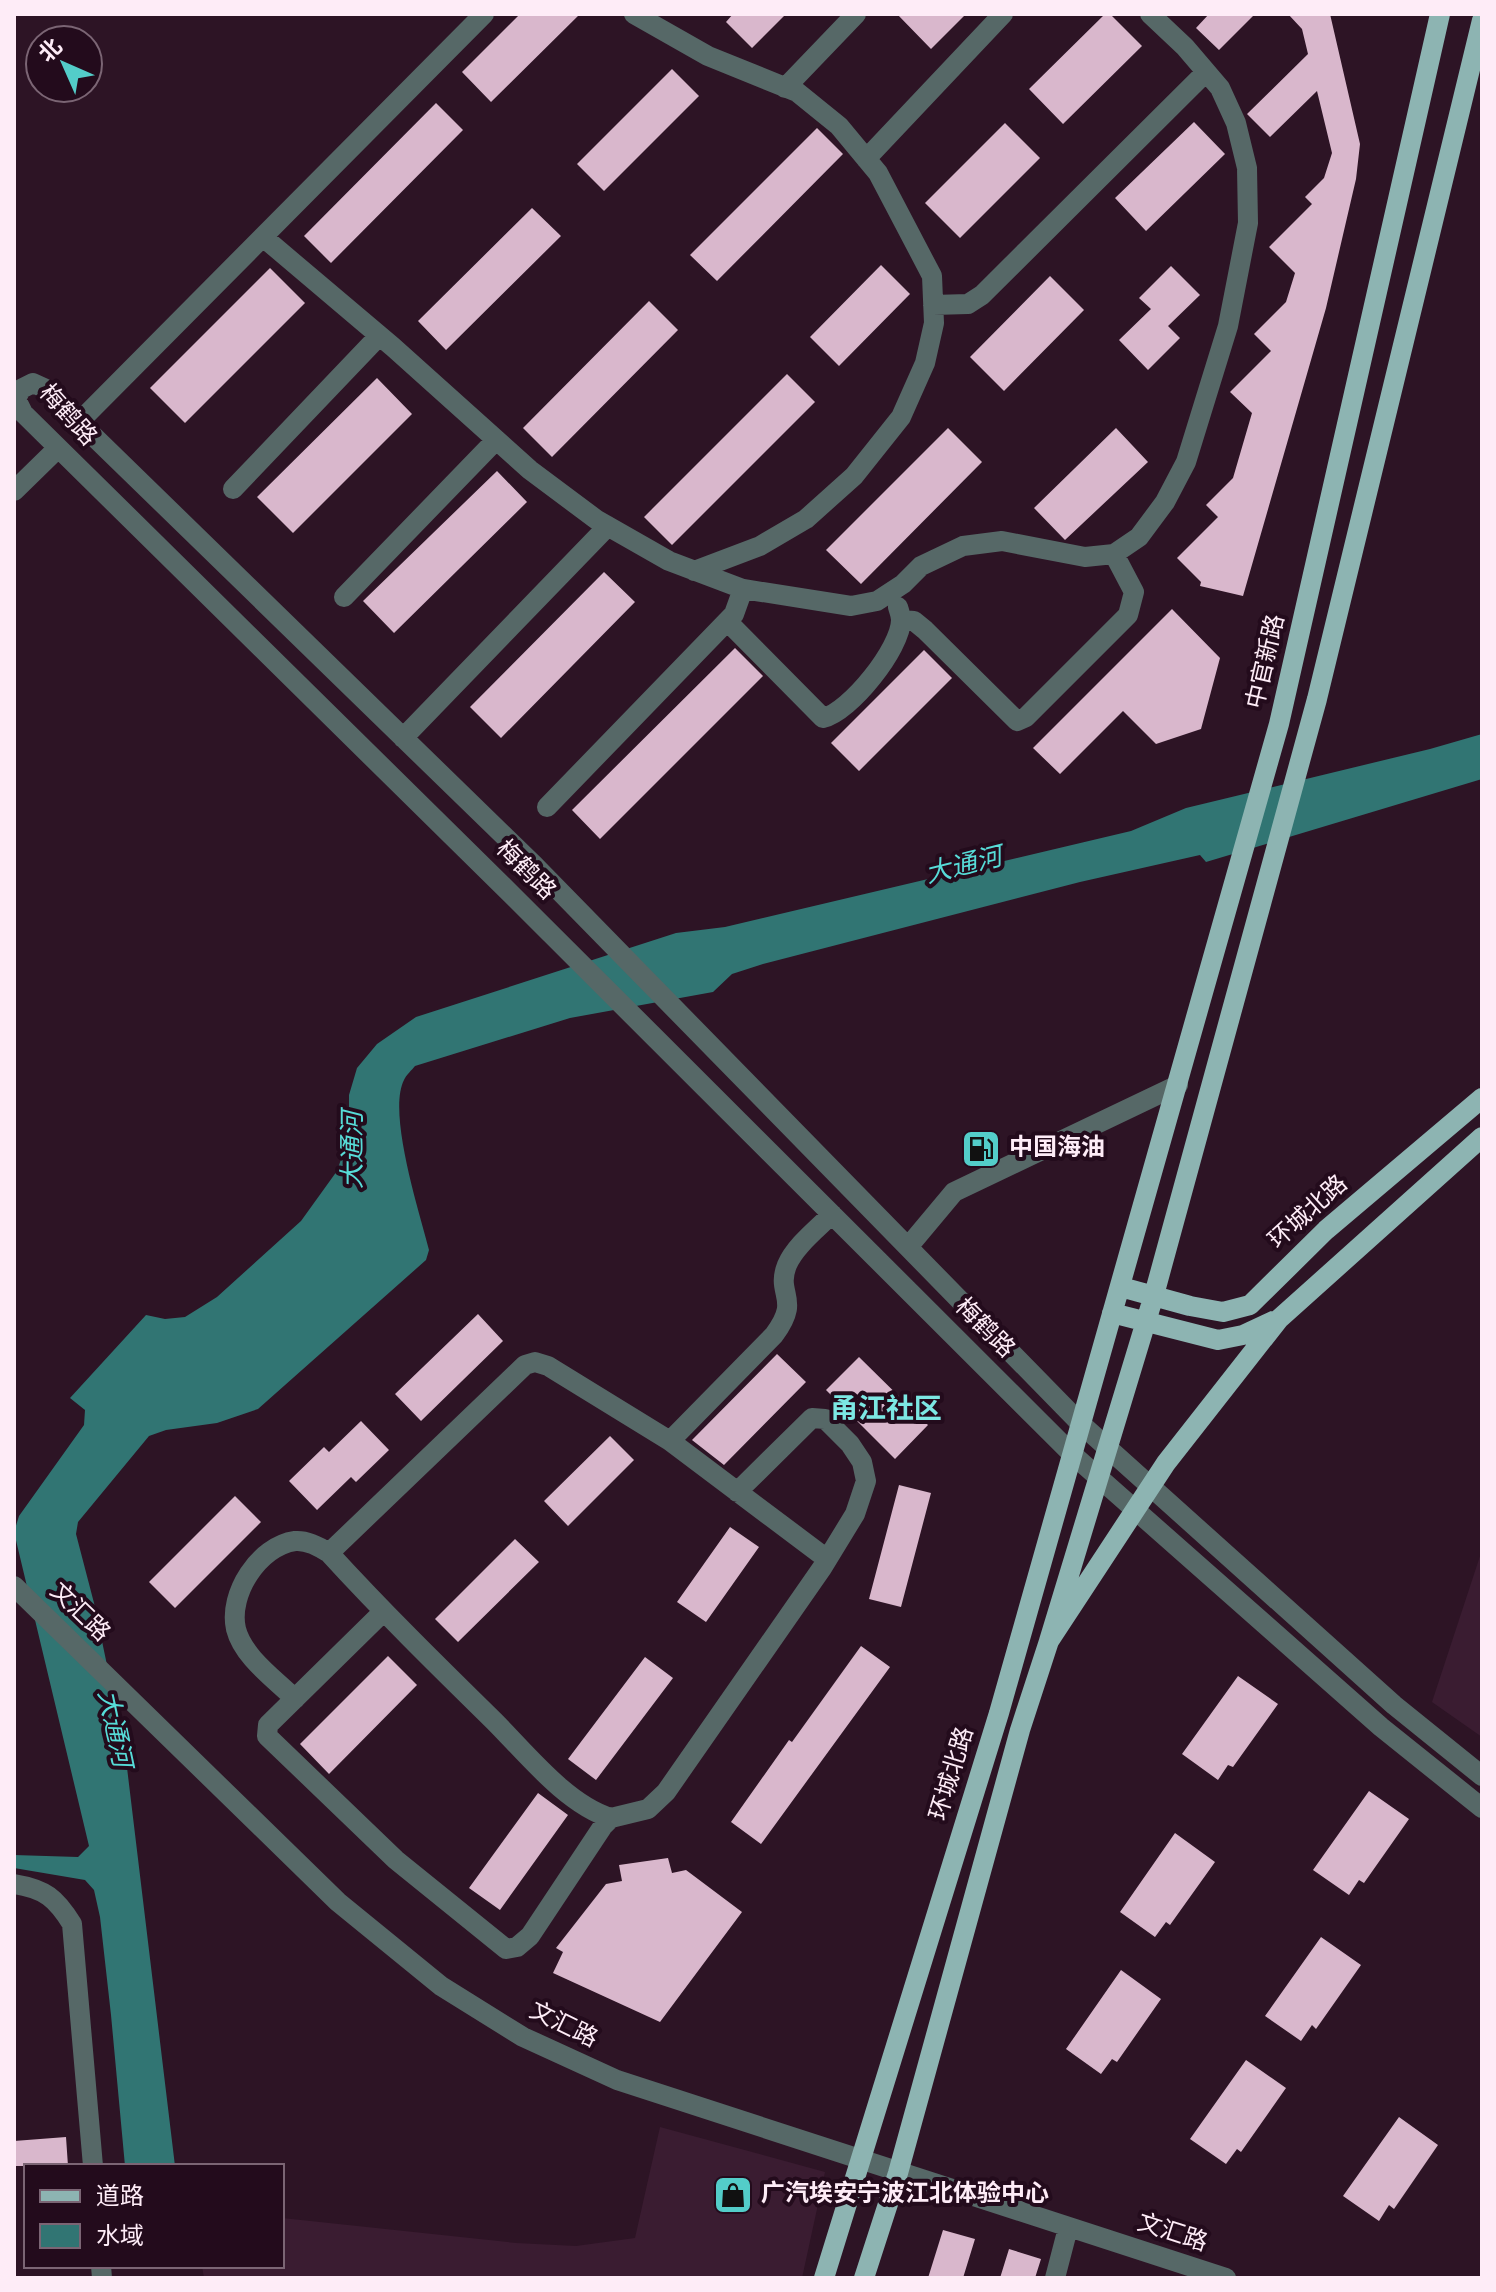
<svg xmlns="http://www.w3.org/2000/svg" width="1496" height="2292" font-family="Overpass,'Noto Sans SC',sans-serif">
<rect width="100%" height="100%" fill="#2d1425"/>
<path fill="#3a1c31" d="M 1482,1550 L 1482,1737 L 1432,1702 Z
M 660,2127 L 825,2172 L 802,2278 L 204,2278 L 202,2266 L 282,2266 L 282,2218 L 516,2243 L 576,2246 L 635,2238 Z"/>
<path fill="#317573" d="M 1482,734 L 1482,779 L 1206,862 L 1200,855 L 1080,882 L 763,964 L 732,974 L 713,992 L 570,1018 L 415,1066 C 412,1070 406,1075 404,1080 C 387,1113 420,1214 429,1250 L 426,1260 L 258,1409 L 217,1423 L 166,1430 L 149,1436 L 78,1522 L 76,1534 L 94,1603 L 125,1751 L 175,2166 L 125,2166 L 111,2015 L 100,1917 L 94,1890 L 85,1880 L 14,1868 L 14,1855 L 78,1857 L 89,1846 L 14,1532 L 19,1516 L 84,1425 L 85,1410 L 70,1398 L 146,1315 L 165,1319 L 185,1317 L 217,1297 L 301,1221 L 337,1171 L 349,1136 L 349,1095 L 357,1068 L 377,1044 L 416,1017 L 676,933 L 725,927 L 1131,831 L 1186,808 L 1430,749 Z"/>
<path fill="#d9b7cc" d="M 520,14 L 580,14 L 491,102 L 462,72 Z
M 733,14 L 786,14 L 752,48 L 726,22 Z
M 897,14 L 966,14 L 931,49 Z
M 1105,14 L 1110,14 L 1142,46 L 1063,124 L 1029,89 Z
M 1209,14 L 1255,14 L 1219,50 L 1196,28 Z
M 1288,14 L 1330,14 L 1360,144 L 1356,179 L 1326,308 L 1243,596 L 1200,586 L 1201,582 L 1177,558 L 1218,517 L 1206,505 L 1233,478 L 1252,413 L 1230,392 L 1271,351 L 1254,334 L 1286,302 L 1295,273 L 1269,247 L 1312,204 L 1305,197 L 1324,178 L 1332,153 L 1317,91 L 1270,137 L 1247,114 L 1308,54 L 1302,29 Z
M 672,69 L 699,96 L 604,191 L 577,164 Z
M 436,103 L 463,130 L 331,263 L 304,236 Z
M 1194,122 L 1225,154 L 1146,231 L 1115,198 Z
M 1005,123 L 1040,158 L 960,238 L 925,203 Z
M 817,128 L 843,154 L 717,281 L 690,255 Z
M 532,208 L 561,236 L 446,350 L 418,321 Z
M 881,265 L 910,294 L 839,366 L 810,337 Z
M 1171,266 L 1200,295 L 1168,326 L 1180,338 L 1148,370 L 1119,340 L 1151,309 L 1139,298 Z
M 270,268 L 305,303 L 185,423 L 150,388 Z
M 1050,276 L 1084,310 L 1004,391 L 970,357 Z
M 649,301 L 678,330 L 552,457 L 523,428 Z
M 787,374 L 815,402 L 672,545 L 644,517 Z
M 377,378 L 412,414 L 293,533 L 257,497 Z
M 948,428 L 982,462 L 861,584 L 826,550 Z
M 1116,428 L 1148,462 L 1065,540 L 1034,508 Z
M 497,471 L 527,502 L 394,633 L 363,601 Z
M 604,572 L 635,602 L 501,738 L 470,707 Z
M 1172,609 L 1220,658 L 1201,729 L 1156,744 L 1123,711 L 1060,774 L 1033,748 Z
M 735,648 L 763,676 L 600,839 L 572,810 Z
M 924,650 L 952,678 L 859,771 L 831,743 Z
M 478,1314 L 503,1341 L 421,1421 L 395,1394 Z
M 777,1354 L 806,1382 L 724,1465 L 692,1440 Z
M 859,1357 L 928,1425 L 895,1459 L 826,1390 Z
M 361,1421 L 389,1450 L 356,1482 L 351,1477 L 317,1510 L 289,1481 L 324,1447 L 329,1452 Z
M 610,1436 L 634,1460 L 568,1526 L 544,1501 Z
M 899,1485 L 931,1493 L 901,1607 L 869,1599 Z
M 235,1496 L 261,1522 L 175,1608 L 149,1582 Z
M 730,1527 L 759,1547 L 706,1622 L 677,1602 Z
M 515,1539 L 539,1562 L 458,1642 L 435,1619 Z
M 861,1646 L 890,1667 L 761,1844 L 731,1822 L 789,1740 L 792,1742 Z
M 388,1656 L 417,1685 L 329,1774 L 300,1744 Z
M 645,1657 L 673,1678 L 596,1780 L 568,1759 Z
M 1238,1676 L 1278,1704 L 1233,1767 L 1228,1765 L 1218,1780 L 1182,1754 Z
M 1369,1791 L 1409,1819 L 1364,1883 L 1359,1880 L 1349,1895 L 1313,1870 Z
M 538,1793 L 568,1815 L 500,1910 L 469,1888 Z
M 1175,1833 L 1215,1862 L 1170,1925 L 1166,1922 L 1155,1937 L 1120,1912 Z
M 668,1858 L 672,1873 L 686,1870 L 742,1912 L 660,2022 L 553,1973 L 563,1952 L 556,1948 L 606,1884 L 622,1881 L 619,1865 Z
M 1321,1937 L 1361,1965 L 1316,2029 L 1312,2025 L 1301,2041 L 1265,2016 Z
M 1121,1970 L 1161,1999 L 1117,2062 L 1112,2059 L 1101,2074 L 1066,2049 Z
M 1246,2060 L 1286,2088 L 1241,2152 L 1237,2149 L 1226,2164 L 1190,2139 Z
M 1399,2117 L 1438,2145 L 1394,2209 L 1389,2205 L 1379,2221 L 1343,2196 Z
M 66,2137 L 68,2166 L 14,2166 L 14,2141 Z
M 943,2230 L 975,2239 L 963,2278 L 928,2278 Z
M 1009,2249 L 1041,2259 L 1035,2278 L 1000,2278 Z"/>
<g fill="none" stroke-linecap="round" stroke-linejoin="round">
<path stroke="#566867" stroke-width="20" d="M 634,14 L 708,56 L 797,92 L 839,126 L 878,173 L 932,276 L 934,323 L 925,363 L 901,417 L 854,476 L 806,519 L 760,546 L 694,571
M 785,88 L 856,14
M 866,159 L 1003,14
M 263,237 L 393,347 L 530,470 L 597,520 L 669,561 L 743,589 L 851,606 L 877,601 L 903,584 L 921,566 L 963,546 L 1002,541 L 1085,557 L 1114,554 L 1139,537 L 1165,502 L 1186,462 L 1228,326 L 1248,223 L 1247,168 L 1236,123 L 1220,88 L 1185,47 L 1150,14
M 933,305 L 968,304 L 982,295 L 1206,72
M 79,422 L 484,14
M 233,489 L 379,336
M 14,491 L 58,448
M 344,597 L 496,440
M 901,620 L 914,621 L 925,630 L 1017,721 L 1026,717 L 1128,615 L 1134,592 L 1114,554
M 727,621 L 823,718 C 850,712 901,648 901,620 C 901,615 899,611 898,607
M 403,738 L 608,526
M 547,807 L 734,614 L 743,589
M 908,1247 L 954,1192 L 1178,1085
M 670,1441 L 774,1335 C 802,1298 775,1295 787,1265 C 795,1246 817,1229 832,1214
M 329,1553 L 525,1365 L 535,1362 L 548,1366 L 670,1441 L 827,1559
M 14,1586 L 338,1902 L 441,1986 L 523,2037 L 617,2080 L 1226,2278
M 383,1612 L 268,1725 L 267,1736 L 396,1860 L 506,1949 L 517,1947 L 530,1936 L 603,1826 L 611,1818 L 648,1809 L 666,1792 L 822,1568 L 855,1514 L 866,1481 L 862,1462 L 850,1444 L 825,1419 L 812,1418 L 737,1492
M 295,1699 C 275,1679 243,1657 236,1629 C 228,1594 259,1546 295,1541 C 306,1540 320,1547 329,1553 C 382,1611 438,1666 494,1721 C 526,1753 567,1805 611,1818
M 1482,1776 L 1394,1705 L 1081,1424 L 535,866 L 44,388 L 33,383 L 21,389 L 16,399 L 23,413 L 516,899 L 1072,1454 L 1381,1727 L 1482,1808
M 14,1884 C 45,1889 56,1898 72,1924 L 93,2166
M 101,2266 L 102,2278
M 1055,2278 L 1068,2228"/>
<path stroke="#8db4b2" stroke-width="20" d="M 1121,1287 L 1190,1306 L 1223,1312 L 1250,1305 L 1326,1230 L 1482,1098
M 1112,1313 L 1218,1340 L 1243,1335 L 1273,1321
M 1049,1641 L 1154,1295 L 1317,699 L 1482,20
M 824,2278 L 999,1713 L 1279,724 L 1440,14
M 864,2278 L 898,2173 L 1020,1730 L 1049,1641 L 1166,1463 L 1279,1319 L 1482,1137"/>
</g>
<defs>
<symbol id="fuel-square" viewBox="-11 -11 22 22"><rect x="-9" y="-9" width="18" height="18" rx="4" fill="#53cdc9" stroke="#230b1c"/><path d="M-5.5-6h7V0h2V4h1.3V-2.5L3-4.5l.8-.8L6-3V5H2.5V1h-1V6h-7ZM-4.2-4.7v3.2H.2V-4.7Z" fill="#111"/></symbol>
<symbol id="shop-square" viewBox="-11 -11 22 22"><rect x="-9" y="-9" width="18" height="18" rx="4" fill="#53cdc9" stroke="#230b1c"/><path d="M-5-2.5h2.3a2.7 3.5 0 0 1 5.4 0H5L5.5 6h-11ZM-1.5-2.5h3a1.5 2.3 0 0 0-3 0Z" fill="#111"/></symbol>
</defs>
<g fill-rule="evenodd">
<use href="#fuel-square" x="959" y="1127" width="44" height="44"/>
<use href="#shop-square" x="711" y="2173" width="44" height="44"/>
</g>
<g text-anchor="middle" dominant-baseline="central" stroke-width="8" stroke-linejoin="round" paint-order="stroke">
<g font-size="24" fill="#feecf7" stroke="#230b1c">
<text transform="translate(67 416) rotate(48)">梅鹤路</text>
<text transform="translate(1267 662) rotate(-77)">中官新路</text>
<text transform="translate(525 871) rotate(45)">梅鹤路</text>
<text transform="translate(1309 1213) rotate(-42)">环城北路</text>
<text transform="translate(984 1329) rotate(45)">梅鹤路</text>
<text transform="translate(79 1613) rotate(44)">文汇路</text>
<text transform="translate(953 1774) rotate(-73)">环城北路</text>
<text transform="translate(563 2026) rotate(26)">文汇路</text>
<text transform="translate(1172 2234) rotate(18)">文汇路</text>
</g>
<g font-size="24" font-weight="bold" fill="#feecf7" stroke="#230b1c" text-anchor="start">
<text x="1009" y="1149">中国海油</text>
<text x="761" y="2195">广汽埃安宁波江北体验中心</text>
</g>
<g font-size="26" font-style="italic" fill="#57dcd8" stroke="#230b1c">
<text transform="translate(964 867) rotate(-14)">大通河</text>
<text transform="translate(354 1150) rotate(-90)">大通河</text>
<text transform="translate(113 1729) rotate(78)">大通河</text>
</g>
<g font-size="28" font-weight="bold" fill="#7ce7e3" stroke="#230b1c">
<text x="886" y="1411">甬江社区</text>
</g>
</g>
<rect width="1496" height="2292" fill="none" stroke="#feecf7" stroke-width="32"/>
<rect x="24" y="2164" width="260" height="104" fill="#230b1c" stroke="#7b6574" stroke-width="2"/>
<rect x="40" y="2190" width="40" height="12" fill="#8db4b2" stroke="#7b6574" stroke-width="2"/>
<text x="96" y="2204" font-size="24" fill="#feecf7">道路</text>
<rect x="40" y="2224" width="40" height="24" fill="#317573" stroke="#7b6574" stroke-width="2"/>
<text x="96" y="2244" font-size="24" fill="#feecf7">水域</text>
<g transform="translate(64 64) rotate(315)"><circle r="38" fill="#230b1c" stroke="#7b6574" stroke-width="2"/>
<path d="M0-6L14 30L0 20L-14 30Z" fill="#53cdc9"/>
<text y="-12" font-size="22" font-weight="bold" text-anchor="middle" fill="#feecf7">北</text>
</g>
</svg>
